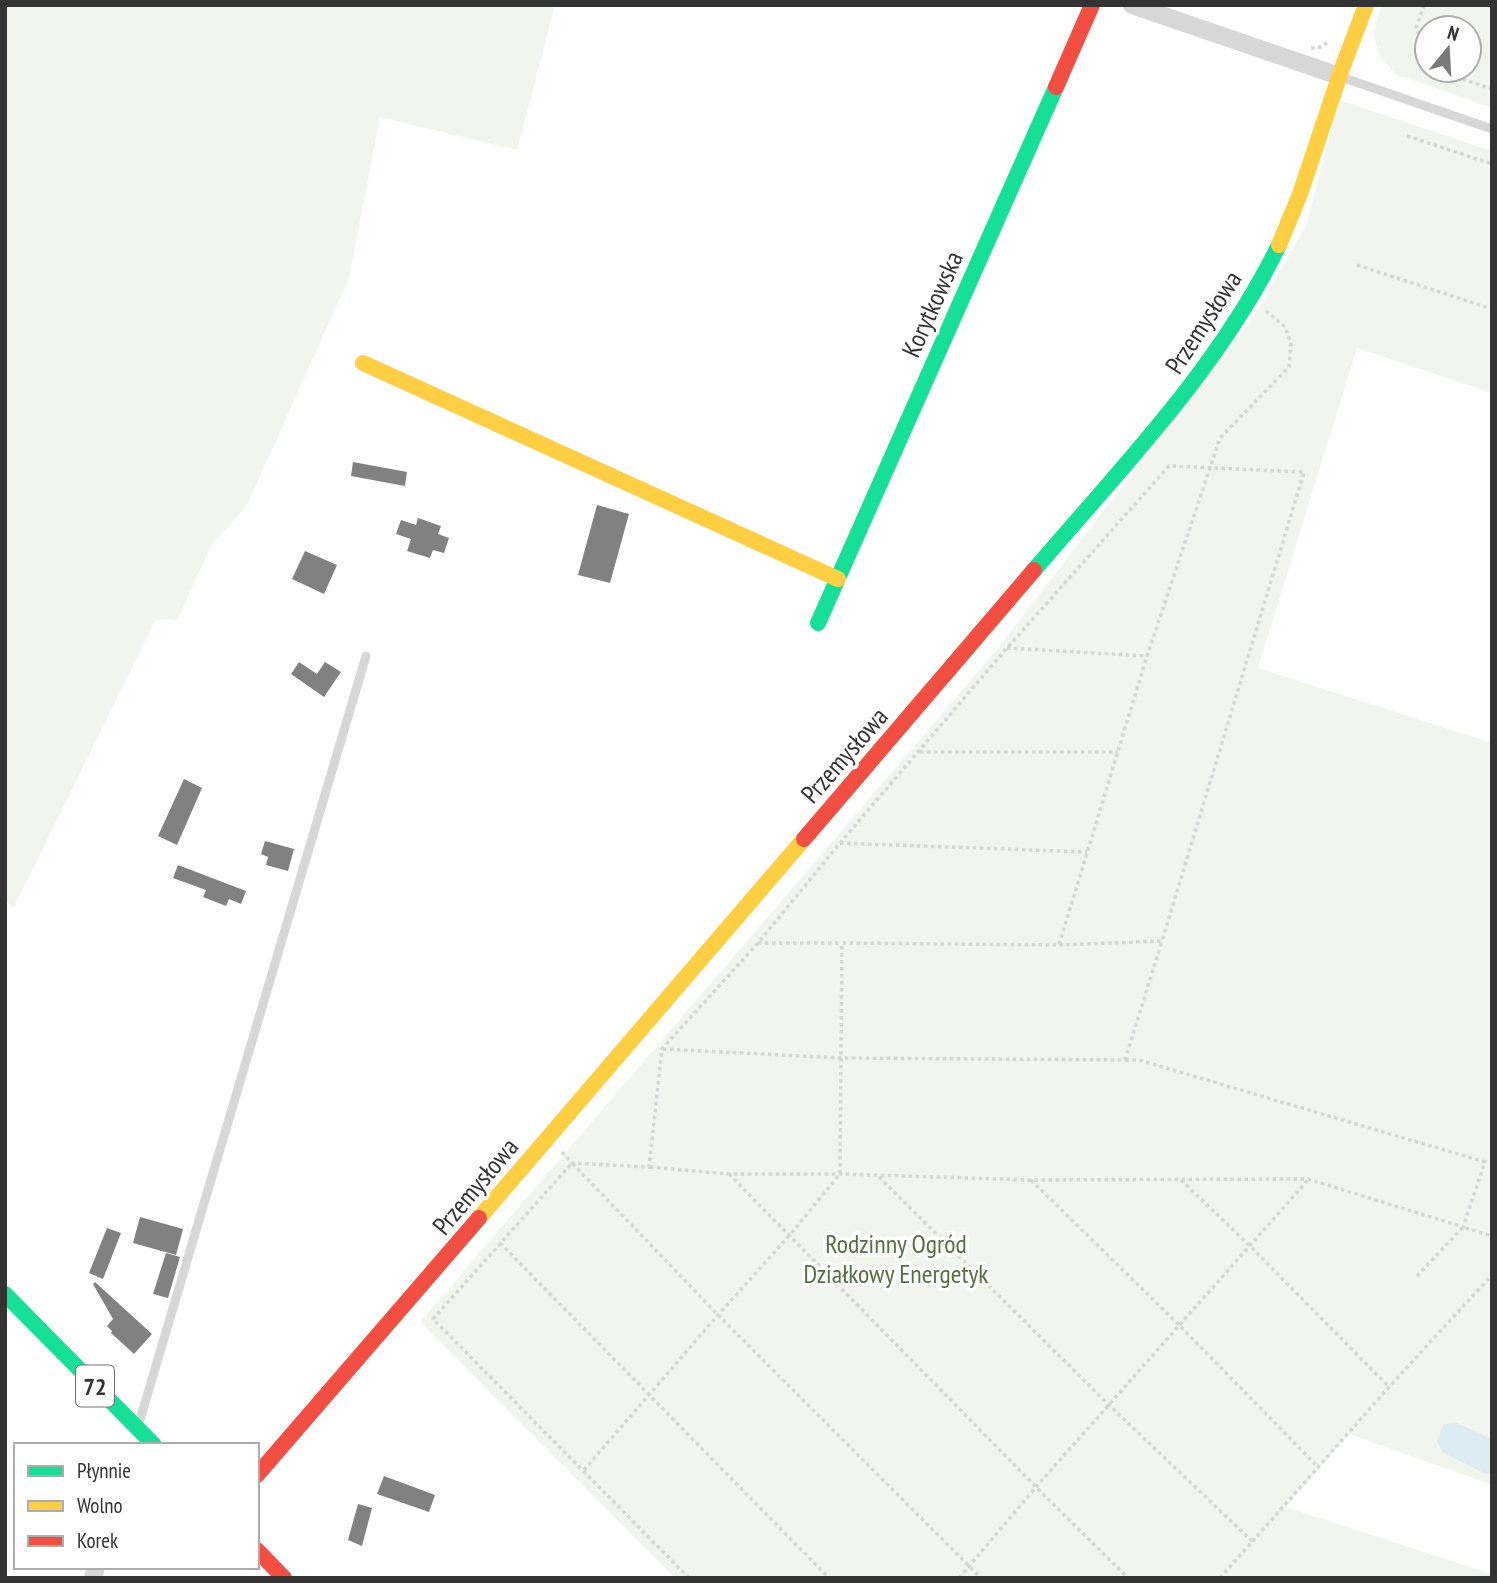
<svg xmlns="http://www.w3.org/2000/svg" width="1497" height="1583" font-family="'PT Sans Narrow',sans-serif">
<rect width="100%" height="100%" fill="#fff"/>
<path fill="#f1f5ed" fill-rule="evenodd" d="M 5,5 L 555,5 L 517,150 L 380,117 L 349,278 L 247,505 L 211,546 L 177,620 L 156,619 L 14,907 L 5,901 Z
M 1382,5 L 1492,5 L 1492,108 L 1396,74 L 1380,57 L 1373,34 ZM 1427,28 L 1469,28 L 1469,70 L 1427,70 Z
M 1339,100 L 1492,151 L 1492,393 L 1357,348 L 1258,668 L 1492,743 L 1492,1485 L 1349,1434 L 1286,1507 L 1492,1574 L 1492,1578 L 675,1578 L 420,1322 L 995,652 L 1261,306 L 1307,223 Z"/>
<path fill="#ddebf3" d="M 1457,1423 L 1492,1439 L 1492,1473 L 1486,1474 L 1442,1452 L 1437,1441 L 1444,1424 Z"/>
<path fill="#818181" d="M 353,462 L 407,472 L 405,486 L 351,476 Z
M 597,505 L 629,514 L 610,583 L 578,575 Z
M 418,518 L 441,526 L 438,534 L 449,538 L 444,553 L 433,550 L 430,558 L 407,551 L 411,539 L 396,534 L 401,520 L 416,525 Z
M 305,551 L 337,565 L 324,594 L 292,579 Z
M 299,662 L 317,674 L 325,662 L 341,672 L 324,697 L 291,674 Z
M 184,779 L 202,788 L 177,845 L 158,836 Z
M 265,841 L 294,849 L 288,871 L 266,865 L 268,857 L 261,854 Z
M 178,865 L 246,891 L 241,904 L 229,899 L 226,906 L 203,897 L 206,890 L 173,878 Z
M 140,1217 L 183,1229 L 176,1255 L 133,1243 Z
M 107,1228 L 121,1233 L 103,1279 L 89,1273 Z
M 166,1253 L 180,1257 L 168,1298 L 153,1294 Z
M 95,1282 L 152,1334 L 134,1354 L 111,1333 L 112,1331 L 107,1326 L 113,1319 L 93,1284 Z
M 384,1476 L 435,1495 L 429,1512 L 377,1494 Z
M 358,1504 L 372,1508 L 362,1546 L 348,1540 Z"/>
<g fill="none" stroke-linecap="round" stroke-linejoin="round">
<path stroke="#d6d6d6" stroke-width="3.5" stroke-dasharray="3.5 3.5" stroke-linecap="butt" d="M 1424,5 L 1416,28 L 1427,52
M 1311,48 L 1321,47 L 1329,41
M 1436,70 L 1492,89
M 1407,136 L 1492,164
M 1357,265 L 1492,309
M 1007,648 L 1147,656
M 920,752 L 1118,752
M 840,843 L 1087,852
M 758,943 L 842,943
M 663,1049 L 842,1058 L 1125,1060 L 1162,941
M 562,1152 L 572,1163 L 649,1167 L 662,1049 L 758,943 L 840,843 L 1007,648 L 1169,466 L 1304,472 L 1162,941 L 1059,945
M 650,1167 L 729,1174 L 840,1174 L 1031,1180 L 1308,1179 L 1463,1227 L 1485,1162 L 1139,1060 L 1125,1060
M 729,1174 L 1036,1487 L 1128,1578
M 879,1177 L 1109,1405 L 1252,1541
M 1031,1180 L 1179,1325 L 1319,1468
M 1181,1180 L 1250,1246 L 1389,1387
M 500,1243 L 829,1578
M 1417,1276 L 1463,1227 L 1492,1236
M 584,1470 L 718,1315 L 789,1236 L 840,1174 L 842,943 L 1059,945 L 1147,656 L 1220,438 L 1289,367 L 1291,343 L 1285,327 L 1266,311
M 689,1578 L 433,1319 L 572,1163 L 718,1315 L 981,1578
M 959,1578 L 1036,1487 L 1308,1180
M 1220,1578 L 1389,1387 L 1492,1275"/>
<path stroke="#d7d7d7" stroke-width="9" d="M 1341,77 L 1492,129
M 139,1423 L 366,656"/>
<path stroke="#d7d7d7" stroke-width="18" d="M 1132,5 L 1339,76
M 93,1578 L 96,1567"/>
<path stroke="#16e098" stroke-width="16" d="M 1034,570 C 1122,467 1219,368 1279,245
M 818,623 L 1056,87
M 5,1294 L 154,1445"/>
<path stroke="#ffcf43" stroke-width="16" d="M 1279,245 L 1300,194 L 1341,71 L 1366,5
M 363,363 L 838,579
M 479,1218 L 804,839"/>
<path stroke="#f24e42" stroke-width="16" d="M 1056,87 L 1092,5
M 804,839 L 1034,570
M 257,1475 L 479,1218
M 257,1550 L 284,1578"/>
</g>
<g text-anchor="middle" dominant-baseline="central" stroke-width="7" stroke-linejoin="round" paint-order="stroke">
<rect fill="#fff" stroke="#707070" stroke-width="2" x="76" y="1365.5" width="38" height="41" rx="5"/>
<g font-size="24" font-weight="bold" fill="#333">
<text x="95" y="1386">72</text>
</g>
<g font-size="26" fill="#333" stroke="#fff">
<text transform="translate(932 304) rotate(-66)">Korytkowska</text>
<text transform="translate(1203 322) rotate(-57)">Przemysłowa</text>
<text transform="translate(844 755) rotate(-49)">Przemysłowa</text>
<text transform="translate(475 1186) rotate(-50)">Przemysłowa</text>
</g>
<g font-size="26" fill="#56703f" stroke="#fff">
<text x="896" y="1243">Rodzinny Ogród<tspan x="896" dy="30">Działkowy Energetyk</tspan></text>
</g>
</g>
<rect width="1497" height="1583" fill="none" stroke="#333333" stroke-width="14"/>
<rect x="14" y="1443" width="245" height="126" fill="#ffffff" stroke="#adadad" stroke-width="2"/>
<rect x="28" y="1466" width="35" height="10" fill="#16e098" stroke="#adadad" stroke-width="2"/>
<text x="77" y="1478" font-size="21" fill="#333333">Płynnie</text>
<rect x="28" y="1501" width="35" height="10" fill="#ffcf43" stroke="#adadad" stroke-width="2"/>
<text x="77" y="1513" font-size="21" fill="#333333">Wolno</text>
<rect x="28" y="1536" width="35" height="10" fill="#f24e42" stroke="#adadad" stroke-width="2"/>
<text x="77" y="1548" font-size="21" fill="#333333">Korek</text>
<g transform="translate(1448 49) rotate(18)"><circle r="33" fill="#ffffff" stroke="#adadad" stroke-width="2"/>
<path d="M0-5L12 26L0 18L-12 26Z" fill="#7a7a7a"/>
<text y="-10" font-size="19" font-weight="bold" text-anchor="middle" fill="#333333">N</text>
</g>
</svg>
